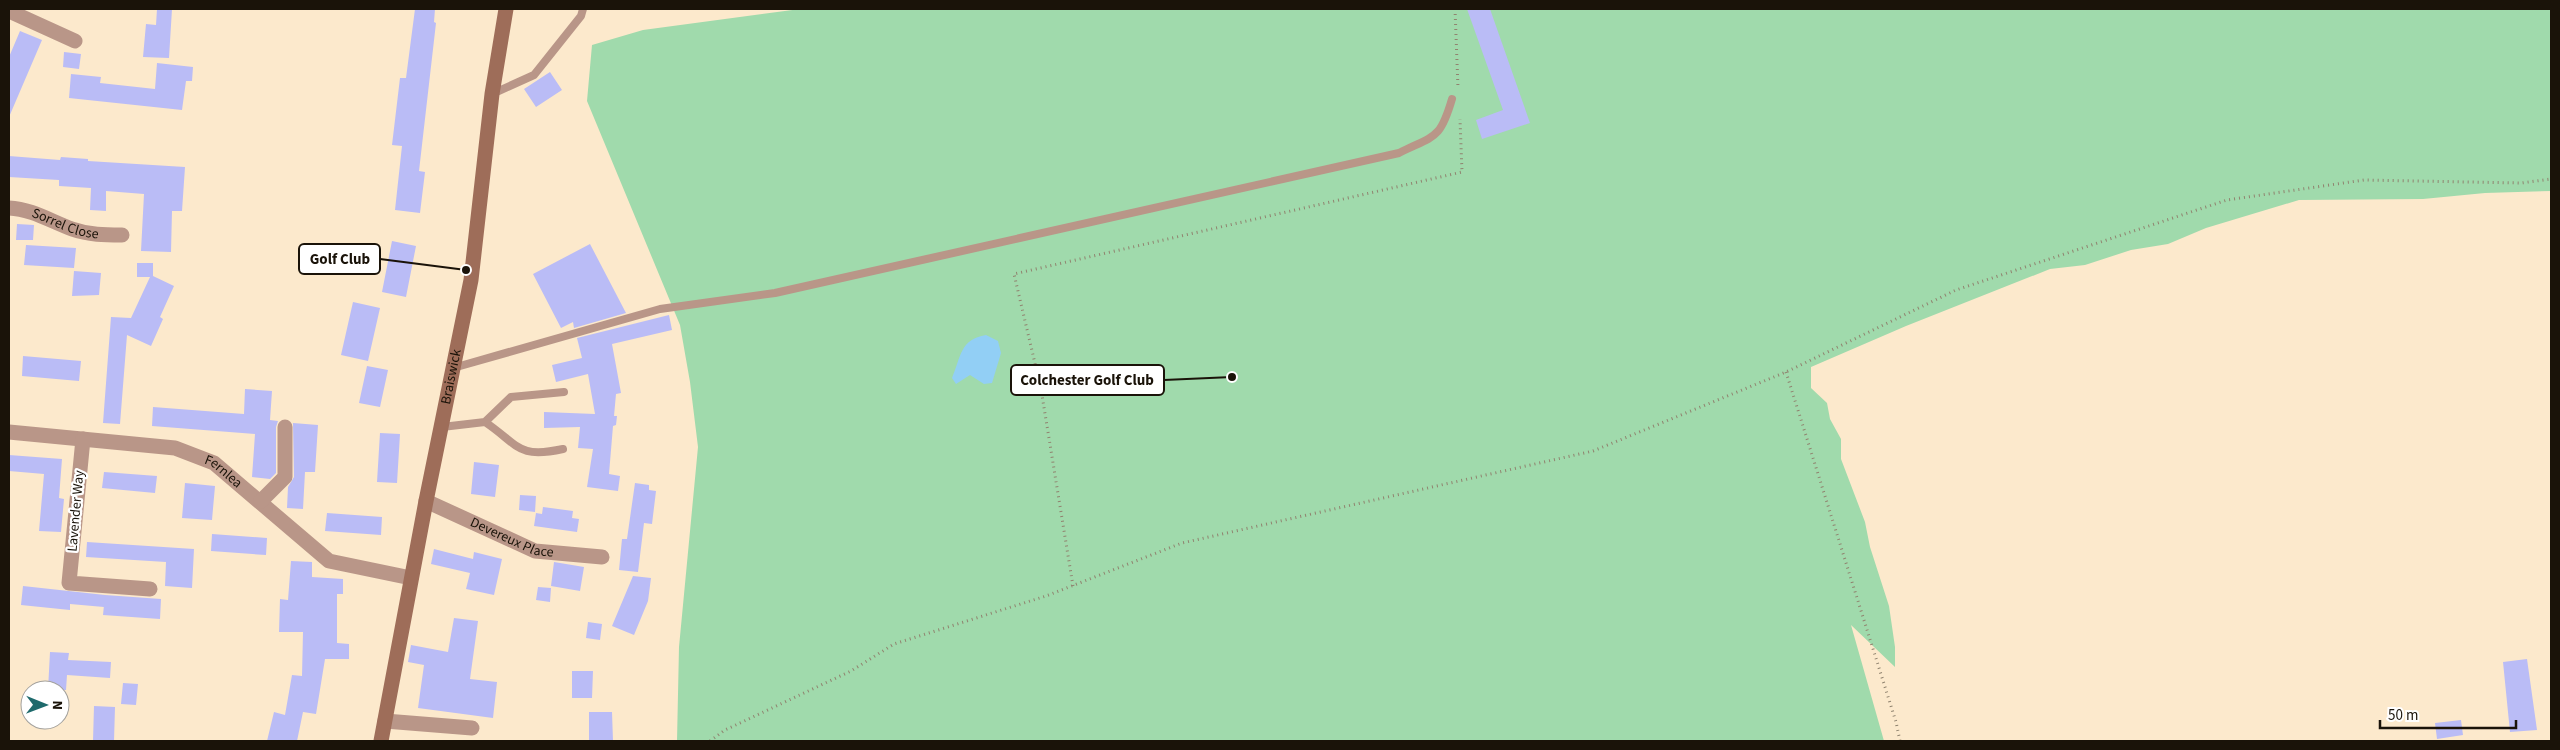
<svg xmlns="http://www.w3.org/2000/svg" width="2560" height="750" font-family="'Source Sans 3',sans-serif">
<rect width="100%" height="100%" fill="#fce9cc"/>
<path fill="#a0daac" d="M 800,9 L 2551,9 L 2551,191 L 2485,193 L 2423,199 L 2299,200 L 2206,228 L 2168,244 L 2131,250 L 2085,265 L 2050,269 L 1906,326 L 1811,367 L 1811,388 L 1827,403 L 1830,419 L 1841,439 L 1841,459 L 1865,522 L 1870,547 L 1889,606 L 1895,647 L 1895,667 L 1851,625 L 1884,741 L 677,741 L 679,647 L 698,447 L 690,382 L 680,325 L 587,101 L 592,45 L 643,30 Z"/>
<path fill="#92cff5" d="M 986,335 L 998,341 L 1001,353 L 992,383 L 984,384 L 970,375 L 956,384 L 952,378 C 961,357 960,339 986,335 Z"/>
<path fill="#babcf6" d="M 157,9 L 172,9 L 169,58 L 143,57 L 146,24 L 156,25 Z
M 415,9 L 435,9 L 434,22 L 436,23 L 419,171 L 425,172 L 420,213 L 395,210 L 402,146 L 392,145 L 400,78 L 406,78 Z
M 1467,9 L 1490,9 L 1530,123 L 1482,139 L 1476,120 L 1503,110 Z
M 20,31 L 42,40 L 9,117 L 9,57 Z
M 64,52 L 81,54 L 79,69 L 63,67 Z
M 157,63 L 193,67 L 192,81 L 186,81 L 182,110 L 69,98 L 71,74 L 101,77 L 100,83 L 155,89 Z
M 550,72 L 562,90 L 536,107 L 524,89 Z
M 9,156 L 60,160 L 61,157 L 88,159 L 88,161 L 185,167 L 182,211 L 172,211 L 171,252 L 141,251 L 144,194 L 106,191 L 106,211 L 90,210 L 91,188 L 59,186 L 59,180 L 9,177 Z
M 17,224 L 34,225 L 33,240 L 16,240 Z
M 392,241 L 416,246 L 406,297 L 382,292 Z
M 590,244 L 626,313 L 574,328 L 573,322 L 561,328 L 533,274 Z
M 26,245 L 76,248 L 74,268 L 24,265 Z
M 137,263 L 153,263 L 153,276 L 174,286 L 160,317 L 163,319 L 151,346 L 127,335 L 120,424 L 103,423 L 111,317 L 131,318 L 150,277 L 137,277 Z
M 74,271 L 101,273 L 99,295 L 72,296 Z
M 353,302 L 380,308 L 368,361 L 341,355 Z
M 669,315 L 672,330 L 612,344 L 621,393 L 616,394 L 614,416 L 617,416 L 616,425 L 613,426 L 609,474 L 620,476 L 618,491 L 587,487 L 593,449 L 578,448 L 580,427 L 544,428 L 544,412 L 595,414 L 588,374 L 556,382 L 552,365 L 582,358 L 577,338 Z
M 23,356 L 81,361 L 79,381 L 22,376 Z
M 367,366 L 388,370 L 380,407 L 359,403 Z
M 245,389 L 272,391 L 270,420 L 278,421 L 276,427 L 276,473 L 270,479 L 252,477 L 255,434 L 152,426 L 153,407 L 244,414 Z
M 293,423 L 318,425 L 315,472 L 305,472 L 303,509 L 287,508 L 288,487 L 294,477 Z
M 380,433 L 400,434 L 397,483 L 377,482 Z
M 9,455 L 62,459 L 59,498 L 64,499 L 61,532 L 39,531 L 44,474 L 9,471 Z
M 474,462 L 499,465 L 495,497 L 471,494 Z
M 104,472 L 157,476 L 155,493 L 102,488 Z
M 185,483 L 215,486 L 212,520 L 182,518 Z
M 635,483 L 649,485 L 649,490 L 656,491 L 652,524 L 644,523 L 638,572 L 619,570 L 622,539 L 627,539 Z
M 520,495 L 536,496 L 535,512 L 519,510 Z
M 543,507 L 573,511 L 572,518 L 579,519 L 577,532 L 534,526 L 536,513 L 542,514 Z
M 327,513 L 382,517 L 381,535 L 325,531 Z
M 212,534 L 267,538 L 266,555 L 211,551 Z
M 87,542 L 194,549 L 192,588 L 165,586 L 166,562 L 86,557 Z
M 434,549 L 473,559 L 474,552 L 502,559 L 494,595 L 466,589 L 470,573 L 431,564 Z
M 291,561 L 312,562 L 312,577 L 343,579 L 343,594 L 337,594 L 337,643 L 349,644 L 349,659 L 325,659 L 316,714 L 303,712 L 297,741 L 267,741 L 274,712 L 285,715 L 292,675 L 302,676 L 303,632 L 279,632 L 280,599 L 288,600 Z
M 554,562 L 584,567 L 580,591 L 551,586 Z
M 633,576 L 651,578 L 648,601 L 634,635 L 612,626 Z
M 23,586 L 105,595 L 104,607 L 70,604 L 70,610 L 21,605 Z
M 538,587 L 551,588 L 550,602 L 536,600 Z
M 105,595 L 161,599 L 160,619 L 103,615 Z
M 454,618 L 478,621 L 470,679 L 497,682 L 493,718 L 418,708 L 424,665 L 408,662 L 411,645 L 448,652 Z
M 588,622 L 602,624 L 600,640 L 586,638 Z
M 50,652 L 69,653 L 68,660 L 111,662 L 110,678 L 67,675 L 66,690 L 48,690 Z
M 2527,659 L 2537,730 L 2510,732 L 2503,662 Z
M 572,671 L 593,671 L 592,698 L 572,698 Z
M 123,683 L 138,684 L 136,705 L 121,704 Z
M 94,706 L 115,707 L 114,741 L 93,741 Z
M 589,712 L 612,712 L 613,741 L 589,741 Z
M 2461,720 L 2463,735 L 2437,739 L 2435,723 Z"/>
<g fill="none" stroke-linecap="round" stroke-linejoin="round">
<path stroke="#90836f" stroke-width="3" stroke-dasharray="1 4" stroke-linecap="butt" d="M 1455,9 L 1458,88
M 1786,372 L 1896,722 L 1900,741
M 1073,586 L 1041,389 L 1014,274 L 1462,172 L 1460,119
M 710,741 L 725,730 L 851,671 L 894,644 L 1046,596 L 1182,543 L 1593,451 L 1786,372 L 1956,290 L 2227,200 L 2364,180 L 2521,183 L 2551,179"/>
<path stroke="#b99688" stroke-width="8" d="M 492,94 L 534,75 L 581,16 L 583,9
M 453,368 L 660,309 L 775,293 L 1399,153 C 1435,135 1440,140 1452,99
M 485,422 L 511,397 L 564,392
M 442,427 L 485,422 C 519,445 517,459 563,449"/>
<g stroke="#b99688" stroke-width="15">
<path d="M 9,11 L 75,41"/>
<path id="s1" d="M 9,208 C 32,209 50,221 72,229 C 89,235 105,235 122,235"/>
<path id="s2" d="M 9,432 L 175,448 L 214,463 L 329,561 L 411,578"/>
<path d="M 83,439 L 69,583 L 150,589"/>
<path d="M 261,501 L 285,477 L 285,427"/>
<path id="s3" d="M 426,501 L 535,551 L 602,557"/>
<path d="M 385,721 L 472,728"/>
</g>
<path stroke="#9e6d59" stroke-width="15" id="s4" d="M 381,741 L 426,501 L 471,280 L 492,94 L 506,9"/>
</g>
<g text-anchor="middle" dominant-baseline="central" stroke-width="4.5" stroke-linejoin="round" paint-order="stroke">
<g font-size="14" fill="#1a1309" stroke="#fff">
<text stroke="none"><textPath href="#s1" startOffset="59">Sorrel Close</textPath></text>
<text stroke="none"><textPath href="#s4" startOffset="371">Braiswick</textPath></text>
<text stroke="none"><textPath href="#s2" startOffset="221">Fernlea</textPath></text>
<text transform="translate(76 511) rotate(-85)">Lavender Way</text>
<text stroke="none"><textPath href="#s3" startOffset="94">Devereux Place</textPath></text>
</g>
</g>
<path fill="none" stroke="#1a1309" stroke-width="2" d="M466 270L380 259M1232 377L1164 380"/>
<g fill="#1a1309" stroke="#fff" stroke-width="2">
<circle cx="466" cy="270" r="5"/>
<circle cx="1232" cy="377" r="5"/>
</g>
<g fill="#fff" stroke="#1a1309" stroke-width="2">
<rect x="299" y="244" width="81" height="30" rx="5"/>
<rect x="1011" y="365" width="153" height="30" rx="5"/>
</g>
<g font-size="15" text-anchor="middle" font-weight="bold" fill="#1a1309">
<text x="340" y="264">Golf Club</text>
<text x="1087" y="385">Colchester Golf Club</text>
</g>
<rect width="2560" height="750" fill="none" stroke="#1a1309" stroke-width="20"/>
<g transform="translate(45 705) rotate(91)"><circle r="24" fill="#ffffff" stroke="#a3a19d"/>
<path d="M0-4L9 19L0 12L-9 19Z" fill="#1e6a6c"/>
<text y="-8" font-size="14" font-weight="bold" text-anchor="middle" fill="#1a1309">N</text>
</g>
<path d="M2380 720v8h136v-8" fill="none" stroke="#1a1309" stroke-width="2.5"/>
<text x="2388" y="720" font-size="15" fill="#1a1309" stroke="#ffffff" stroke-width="4" paint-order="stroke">50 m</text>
</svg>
